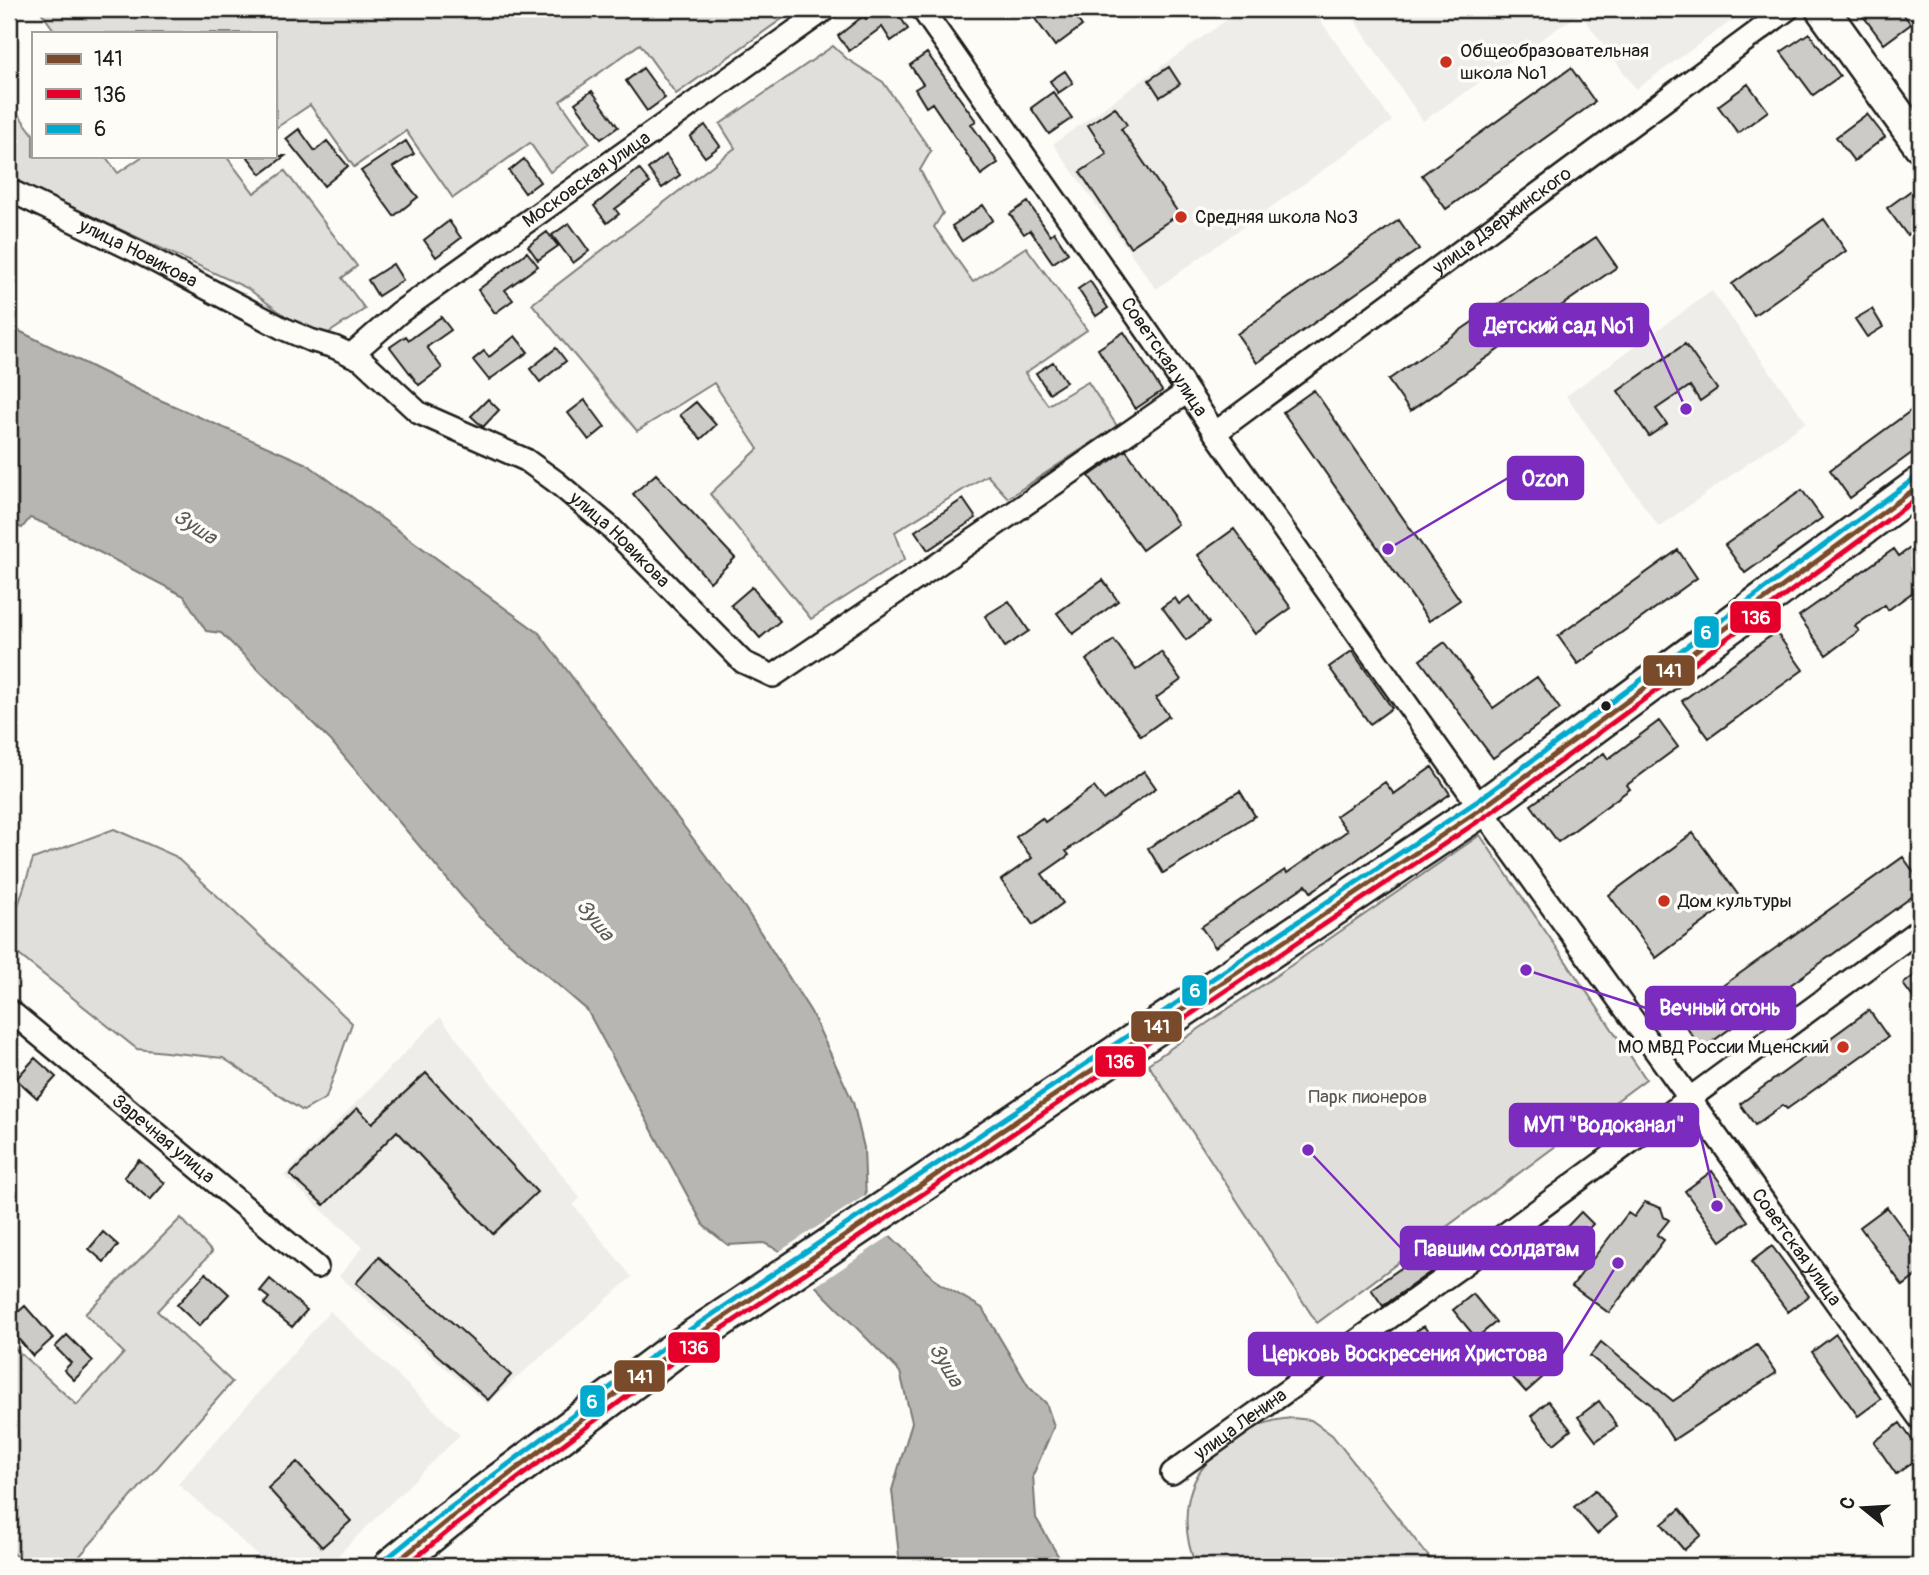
<svg xmlns="http://www.w3.org/2000/svg" width="1929" height="1575" font-family="Pangolin,sans-serif">
<rect width="100%" height="100%" fill="#fdfcf7"/>
<filter id="ink" filterUnits="userSpaceOnUse"><feTurbulence type="fractalNoise" baseFrequency=".0143" numOctaves="2"/><feDisplacementMap in="SourceGraphic" scale="14" xChannelSelector="R" yChannelSelector="G"/><feConvolveMatrix kernelMatrix="1 2 1 2 8 2 1 2 1" color-interpolation-filters="sRGB"/></filter>
<g filter="url(#ink)">
<path fill="#eeede9" d="M 1242,9 L 1312,9 L 1392,121 L 1156,289 L 1053,144 Z
M 1347,9 L 1748,9 L 1636,89 L 1580,13 L 1423,121 Z
M 1712,291 L 1806,422 L 1659,527 L 1566,396 Z
M 440,1017 L 580,1198 L 573,1205 L 632,1277 L 487,1404 L 339,1276 L 363,1247 L 284,1176 Z
M 330,1311 L 460,1435 L 327,1566 L 270,1566 L 178,1484 Z"/>
<path fill="#e0dfdb" stroke="#7e7e7c" stroke-width="2" d="M 39,9 L 796,9 L 676,94 L 640,44 L 560,101 L 590,143 L 550,172 L 530,143 L 453,198 L 406,131 L 354,167 L 310,105 L 276,128 L 275,33 L 56,33 Z
M 833,46 L 847,59 L 883,82 L 931,151 L 920,170 L 943,213 L 934,227 L 973,282 L 1026,247 L 1087,330 L 1025,373 L 1048,405 L 1088,382 L 1117,426 L 1008,498 L 987,475 L 895,532 L 905,559 L 811,619 L 710,494 L 758,449 L 714,383 L 637,431 L 532,304 L 735,148 L 720,124 Z
M 9,102 L 33,134 L 33,156 L 105,156 L 118,173 L 143,156 L 226,156 L 254,193 L 285,171 L 357,266 L 342,278 L 365,309 L 327,334 L 303,329 L 247,288 L 9,178 Z
M 114,829 L 175,856 L 352,1023 L 326,1098 L 303,1111 L 223,1058 L 137,1049 L 9,947 L 9,934 L 33,859 Z
M 1480,835 L 1646,1079 L 1317,1323 L 1148,1064 Z
M 181,1218 L 212,1252 L 157,1311 L 232,1382 L 71,1566 L 27,1566 L 9,1550 L 9,1343 L 77,1405 L 124,1353 L 85,1314 Z
M 1292,1418 L 1311,1420 L 1332,1435 L 1436,1566 L 1196,1566 C 1182,1533 1181,1486 1211,1459 C 1218,1453 1226,1448 1233,1443 C 1254,1427 1265,1420 1292,1418 Z"/>
<path fill="#b7b6b2" stroke="#797876" stroke-width="2" d="M 9,326 L 151,396 L 307,464 L 539,633 L 745,908 L 811,1012 L 853,1102 L 864,1148 L 866,1201 L 876,1222 L 939,1283 L 982,1308 L 1029,1387 L 1046,1403 L 1054,1426 L 1033,1475 L 1036,1518 L 1064,1566 L 900,1566 L 892,1490 L 912,1422 L 900,1372 L 782,1252 L 764,1243 L 728,1245 L 704,1226 L 587,1010 L 479,917 L 331,741 L 221,633 L 206,631 L 184,596 L 43,523 L 30,518 L 22,528 L 9,523 Z"/>
<path fill="#fdfcf7" d="M 869,1193 L 869,1200 L 879,1220 L 893,1234 L 813,1288 L 777,1253 Z"/>
<path fill="#cccbc8" stroke="#1c1c1c" stroke-width="2" d="M 881,9 L 895,9 L 908,29 L 891,41 L 882,27 L 849,51 L 838,36 L 863,16 L 866,19 Z
M 1028,9 L 1070,9 L 1082,26 L 1055,46 Z
M 1858,9 L 1899,9 L 1911,24 L 1884,44 Z
M 1809,33 L 1840,76 L 1813,95 L 1781,52 Z
M 927,53 L 976,121 L 971,124 L 998,163 L 981,175 L 932,103 L 926,107 L 915,89 L 923,84 L 910,65 Z
M 1169,67 L 1180,84 L 1160,97 L 1149,80 Z
M 643,68 L 665,98 L 647,111 L 626,81 Z
M 1571,68 L 1595,102 L 1446,209 L 1422,175 Z
M 1065,71 L 1073,83 L 1058,93 L 1050,81 Z
M 1748,84 L 1768,111 L 1738,133 L 1718,106 Z
M 592,91 L 618,127 L 601,139 L 575,103 Z
M 1053,92 L 1072,118 L 1049,134 L 1031,108 Z
M 1115,107 L 1127,125 L 1121,129 L 1179,214 L 1130,247 L 1080,172 L 1107,154 L 1088,125 Z
M 1867,114 L 1885,137 L 1854,161 L 1836,137 Z
M 705,125 L 720,146 L 705,157 L 690,137 Z
M 299,129 L 315,151 L 327,141 L 348,166 L 324,186 L 286,139 Z
M 406,141 L 414,154 L 393,167 L 418,197 L 394,216 L 361,171 Z
M 666,155 L 680,175 L 662,188 L 648,169 Z
M 247,156 L 285,156 L 261,174 Z
M 524,159 L 540,182 L 525,193 L 509,171 Z
M 639,169 L 650,183 L 615,209 L 619,214 L 607,223 L 594,206 Z
M 1920,184 L 1920,225 L 1907,235 L 1887,208 Z
M 1028,202 L 1050,235 L 1054,232 L 1068,253 L 1053,263 L 1030,230 L 1024,234 L 1010,214 Z
M 983,205 L 993,220 L 962,241 L 952,226 Z
M 1824,219 L 1846,251 L 1754,315 L 1732,284 Z
M 1399,220 L 1419,249 L 1257,363 L 1237,334 Z
M 449,221 L 461,238 L 436,257 L 424,240 Z
M 569,223 L 589,251 L 573,263 L 552,235 Z
M 547,232 L 558,246 L 538,260 L 528,246 Z
M 1596,237 L 1617,267 L 1410,411 L 1388,380 Z
M 527,252 L 538,266 L 505,290 L 513,300 L 495,313 L 478,290 Z
M 393,264 L 403,280 L 378,296 L 368,280 Z
M 1090,281 L 1108,308 L 1096,316 L 1078,289 Z
M 1872,309 L 1883,327 L 1867,337 L 1855,319 Z
M 441,317 L 451,330 L 427,347 L 442,368 L 419,385 L 390,347 L 406,336 L 409,340 Z
M 1124,332 L 1162,391 L 1135,409 L 1098,349 Z
M 515,336 L 528,352 L 489,380 L 473,360 L 484,351 L 489,357 Z
M 1685,344 L 1717,389 L 1700,401 L 1690,386 L 1656,409 L 1667,424 L 1649,436 L 1618,391 Z
M 556,348 L 566,361 L 540,382 L 530,369 Z
M 1053,362 L 1066,382 L 1049,393 L 1036,373 Z
M 1314,390 L 1460,600 L 1429,621 L 1283,412 Z
M 488,399 L 499,410 L 483,427 L 471,416 Z
M 585,400 L 605,427 L 589,440 L 568,413 Z
M 696,402 L 716,425 L 701,439 L 680,415 Z
M 1920,404 L 1920,447 L 1850,498 L 1830,470 Z
M 1126,450 L 1178,524 L 1142,550 L 1089,476 Z
M 656,474 L 735,558 L 710,582 L 633,494 Z
M 1802,490 L 1822,518 L 1745,573 L 1725,545 Z
M 963,499 L 976,518 L 928,550 L 915,531 Z
M 1234,529 L 1291,608 L 1255,634 L 1198,555 Z
M 1920,541 L 1920,587 L 1888,610 L 1885,605 L 1855,626 L 1859,631 L 1826,655 L 1799,616 L 1894,549 L 1899,556 Z
M 1678,550 L 1697,578 L 1578,664 L 1558,636 Z
M 1103,580 L 1118,601 L 1073,634 L 1057,613 Z
M 752,587 L 780,621 L 760,638 L 731,605 Z
M 1190,596 L 1209,623 L 1186,640 L 1162,607 L 1175,598 L 1179,604 Z
M 1009,601 L 1029,631 L 1005,647 L 985,616 Z
M 1776,632 L 1803,670 L 1709,738 L 1682,701 Z
M 1114,640 L 1136,670 L 1161,652 L 1181,680 L 1156,698 L 1169,716 L 1141,736 L 1086,660 Z
M 1445,642 L 1493,708 L 1537,677 L 1560,709 L 1493,758 L 1420,660 Z
M 1352,651 L 1392,708 L 1370,724 L 1329,667 Z
M 1659,721 L 1678,747 L 1627,785 L 1630,789 L 1558,842 L 1531,805 L 1604,753 L 1608,759 Z
M 1432,767 L 1450,794 L 1311,892 L 1306,885 L 1215,947 L 1201,927 L 1285,870 L 1287,873 L 1347,831 L 1336,816 L 1385,782 L 1394,794 Z
M 1144,771 L 1156,788 L 1066,851 L 1069,855 L 1042,874 L 1063,903 L 1033,925 L 1001,880 L 1032,858 L 1016,837 L 1042,818 L 1045,822 L 1094,787 L 1104,800 Z
M 1240,791 L 1255,816 L 1163,873 L 1148,848 Z
M 1693,833 L 1739,896 L 1656,958 L 1609,895 Z
M 1903,857 L 1920,881 L 1920,891 L 1702,1049 L 1679,1017 Z
M 1920,971 L 1920,1007 L 1903,984 Z
M 1869,1010 L 1888,1037 L 1787,1109 L 1783,1105 L 1755,1125 L 1740,1104 Z
M 35,1058 L 56,1077 L 37,1098 L 16,1079 Z
M 426,1073 L 537,1192 L 493,1234 L 397,1131 L 324,1205 L 290,1175 L 357,1108 L 372,1123 Z
M 139,1160 L 165,1183 L 150,1200 L 124,1177 Z
M 1712,1171 L 1748,1221 L 1721,1241 L 1685,1191 Z
M 1645,1202 L 1661,1208 L 1664,1217 L 1669,1220 L 1657,1235 L 1664,1240 L 1609,1313 L 1572,1286 L 1628,1213 L 1634,1217 Z
M 1887,1207 L 1920,1252 L 1920,1273 L 1903,1286 L 1860,1227 Z
M 1581,1212 L 1593,1224 L 1550,1269 L 1536,1259 Z
M 103,1232 L 118,1245 L 104,1262 L 89,1249 Z
M 1772,1246 L 1809,1296 L 1788,1312 L 1751,1262 Z
M 1424,1252 L 1436,1268 L 1383,1306 L 1371,1289 Z
M 379,1257 L 511,1375 L 488,1400 L 356,1283 Z
M 206,1273 L 229,1294 L 199,1326 L 177,1305 Z
M 270,1279 L 307,1310 L 292,1327 L 264,1304 L 269,1298 L 260,1291 Z
M 1473,1294 L 1496,1322 L 1476,1338 L 1453,1310 Z
M 25,1306 L 53,1338 L 33,1356 L 9,1328 L 9,1320 Z
M 1424,1326 L 1437,1346 L 1422,1356 L 1409,1336 Z
M 1836,1334 L 1881,1399 L 1858,1416 L 1812,1352 Z
M 67,1335 L 93,1361 L 74,1380 L 64,1370 L 71,1363 L 55,1347 Z
M 1601,1342 L 1673,1401 L 1757,1345 L 1776,1373 L 1673,1440 L 1650,1404 L 1590,1356 Z
M 1522,1356 L 1542,1378 L 1526,1392 L 1506,1370 Z
M 1548,1401 L 1571,1430 L 1554,1444 L 1531,1416 Z
M 1599,1401 L 1617,1426 L 1596,1441 L 1578,1417 Z
M 1900,1423 L 1920,1451 L 1920,1457 L 1896,1474 L 1874,1442 Z
M 297,1462 L 351,1521 L 322,1547 L 268,1488 Z
M 1595,1490 L 1617,1517 L 1597,1534 L 1574,1507 Z
M 1680,1509 L 1701,1535 L 1684,1550 L 1662,1524 Z"/>
<g fill="none" stroke-linecap="round" stroke-linejoin="round">
<defs>
<g id="minor">
<path id="s1" d="M 922,9 L 1161,351 L 1215,433 L 1470,793 L 1920,1419"/>
<path id="s2" d="M 9,190 L 138,252 L 282,328 L 310,340 L 334,347 L 362,360 L 419,413 L 526,460 L 555,481 L 611,528 L 743,662 L 773,676 L 981,535 L 1187,392"/>
<path id="s3" d="M 351,355 L 400,312 L 826,9"/>
<path id="s4" d="M 1215,433 L 1788,9"/>
<path id="s5" d="M 9,1010 L 317,1267"/>
<path id="s6" d="M 1172,1473 L 1459,1268 L 1920,929"/>
</g>
<path id="secondary" d="M 1822,9 L 1920,145"/>
<path id="primary" d="M 392,1566 L 447,1521 L 669,1354 L 1481,809 L 1920,485"/>
</defs>
<use href="#minor" stroke="#1c1c1c" stroke-width="26"/>
<use href="#secondary" stroke="#1c1c1c" stroke-width="37"/>
<use href="#primary" stroke="#1c1c1c" stroke-width="40"/>
<use href="#minor" stroke="#fdfcf7" stroke-width="21"/>
<use href="#secondary" stroke="#fdfcf7" stroke-width="32"/>
<use href="#primary" stroke="#fdfcf7" stroke-width="35"/>
<defs>
<path id="bus-1" d="M 392,1566 L 447,1521 L 669,1354 L 1481,809 L 1920,485"/>
<path id="bus-2" d="M 406,1566 L 452,1528 L 674,1361 L 1486,816 L 1920,496"/>
<path id="bus-3" d="M 386,1559 L 442,1514 L 664,1347 L 1476,802 L 1915,478"/>
</defs>
<use href="#bus-1" stroke="#fdfcf7" stroke-width="10"/>
<use href="#bus-2" stroke="#fdfcf7" stroke-width="10"/>
<use href="#bus-3" stroke="#fdfcf7" stroke-width="10"/>
<use href="#bus-1" stroke="#7a4b2a" stroke-width="5"/>
<use href="#bus-2" stroke="#e4002b" stroke-width="5"/>
<use href="#bus-3" stroke="#00a9ce" stroke-width="5"/>
</g>
</g>
<g fill="#c8321e" stroke="#fdfcf7" stroke-width="2.5">
<circle cx="1446" cy="62" r="7"/>
<circle cx="1181" cy="217" r="7"/>
<circle cx="1664" cy="901" r="7"/>
<circle cx="1843" cy="1047" r="7"/>
</g>
<circle fill="#1c1c1c" stroke="#fdfcf7" stroke-width="2.5" cx="1606" cy="706" r="6"/>
<g text-anchor="middle" dominant-baseline="central" stroke-width="7" stroke-linejoin="round" paint-order="stroke">
<g font-size="19" fill="#1c1c1c" stroke="#fdfcf7" text-anchor="start">
<text x="1460" y="51">Общеобразовательная<tspan x="1460" dy="22">школа №1</tspan></text>
<text x="1195" y="217">Средняя школа №3</text>
<text x="1678" y="901">Дом культуры</text>
<text x="1829" y="1047" text-anchor="end">МО МВД России Мценский</text>
</g>
<g font-size="19" fill="#1c1c1c" stroke="#fdfcf7">
<text stroke="none"><textPath href="#s3" startOffset="294">Московская улица</textPath></text>
<text stroke="none"><textPath href="#s4" startOffset="357">улица Дзержинского</textPath></text>
<text stroke="none"><textPath href="#s2" startOffset="144">улица Новикова</textPath></text>
<text stroke="none"><textPath href="#s1" startOffset="424">Советская улица</textPath></text>
<text stroke="none"><textPath href="#s2" startOffset="710">улица Новикова</textPath></text>
<text stroke="none"><textPath href="#s5" startOffset="201">Заречная улица</textPath></text>
<text stroke="none"><textPath href="#s1" startOffset="1516">Советская улица</textPath></text>
<text stroke="none"><textPath href="#s6" startOffset="84">улица Ленина</textPath></text>
</g>
<g font-size="19" fill="#575655" stroke="#fdfcf7">
<text x="1368" y="1097">Парк пионеров</text>
</g>
<g font-size="21" font-style="italic" fill="#5a5a58" stroke="#fdfcf7">
<text transform="translate(195 527) rotate(33)">Зуша</text>
<text transform="translate(595 920) rotate(51)">Зуша</text>
<text transform="translate(946 1365) rotate(60)">Зуша</text>
</g>
</g>
<path fill="none" stroke="#7b2cbf" stroke-width="2.5" d="M1686 409L1648 325M1388 549L1508 478M1526 970L1646 1008M1717 1206L1698 1125M1308 1150L1401 1248M1618 1263L1562 1354"/>
<g fill="#7b2cbf" stroke="#fdfcf7" stroke-width="2.5">
<circle cx="1686" cy="409" r="7"/>
<circle cx="1388" cy="549" r="7"/>
<circle cx="1526" cy="970" r="7"/>
<circle cx="1717" cy="1206" r="7"/>
<circle cx="1308" cy="1150" r="7"/>
<circle cx="1618" cy="1263" r="7"/>
</g>
<g fill="#7b2cbf" stroke="#7b2cbf" stroke-width="2.5">
<rect x="1470" y="304" width="178" height="42" rx="7"/>
<rect x="1508" y="457" width="75" height="42" rx="7"/>
<rect x="1646" y="987" width="149" height="42" rx="7"/>
<rect x="1510" y="1104" width="188" height="42" rx="7"/>
<rect x="1401" y="1227" width="193" height="42" rx="7"/>
<rect x="1249" y="1333" width="313" height="42" rx="7"/>
</g>
<g font-size="21" text-anchor="middle" font-weight="bold" fill="#fff">
<text x="1559" y="333">Детский сад №1</text>
<text x="1545" y="486">Ozon</text>
<text x="1720" y="1015">Вечный огонь</text>
<text x="1604" y="1132">МУП "Водоканал"</text>
<text x="1497" y="1256">Павшим солдатам</text>
<text x="1405" y="1361">Церковь Воскресения Христова</text>
</g>
<g stroke="#fdfcf7" stroke-width="2.5">
<rect x="1729" y="600" width="53" height="34" rx="7" fill="#e4002b"/>
<rect x="1693" y="615" width="27" height="34" rx="7" fill="#00a9ce"/>
<rect x="1642" y="654" width="54" height="33" rx="7" fill="#7a4b2a"/>
<rect x="1181" y="974" width="27" height="33" rx="7" fill="#00a9ce"/>
<rect x="1130" y="1010" width="53" height="33" rx="7" fill="#7a4b2a"/>
<rect x="1094" y="1045" width="53" height="33" rx="7" fill="#e4002b"/>
<rect x="667" y="1331" width="54" height="33" rx="7" fill="#e4002b"/>
<rect x="613" y="1359" width="53" height="34" rx="7" fill="#7a4b2a"/>
<rect x="579" y="1384" width="27" height="34" rx="7" fill="#00a9ce"/>
</g>
<g font-size="19" text-anchor="middle" font-weight="bold" fill="#fff">
<text x="1756" y="624">136</text>
<text x="1706" y="639">6</text>
<text x="1669" y="677">141</text>
<text x="1195" y="997">6</text>
<text x="1157" y="1033">141</text>
<text x="1120" y="1068">136</text>
<text x="694" y="1354">136</text>
<text x="640" y="1383">141</text>
<text x="592" y="1408">6</text>
</g>
<rect width="1929" height="1575" fill="none" stroke="#fdfcf7" stroke-width="35"/>
<rect x="18" y="18" width="1894" height="1540" fill="none" stroke="#1c1c1c" stroke-width="2.5" filter="url(#ink)"/>
<rect x="32" y="32" width="245" height="126" fill="#fdfcf7" stroke="#a3a29f" stroke-width="2"/>
<rect x="46" y="54" width="35" height="10" fill="#7a4b2a" stroke="#a3a29f" stroke-width="2"/>
<text x="94" y="66" font-size="21" fill="#1c1c1c">141</text>
<rect x="46" y="89" width="35" height="10" fill="#e4002b" stroke="#a3a29f" stroke-width="2"/>
<text x="94" y="102" font-size="21" fill="#1c1c1c">136</text>
<rect x="46" y="124" width="35" height="10" fill="#00a9ce" stroke="#a3a29f" stroke-width="2"/>
<text x="94" y="136" font-size="21" fill="#1c1c1c">6</text>
<g transform="translate(1863 1508) rotate(288)" stroke="#fdfcf7" stroke-width="5" paint-order="stroke">
<path d="M0-5L12 26L0 18L-12 26Z" fill="#1c1c1c"/>
<text y="-10" font-size="19" font-weight="bold" text-anchor="middle" fill="#1c1c1c">С</text>
</g>
</svg>
